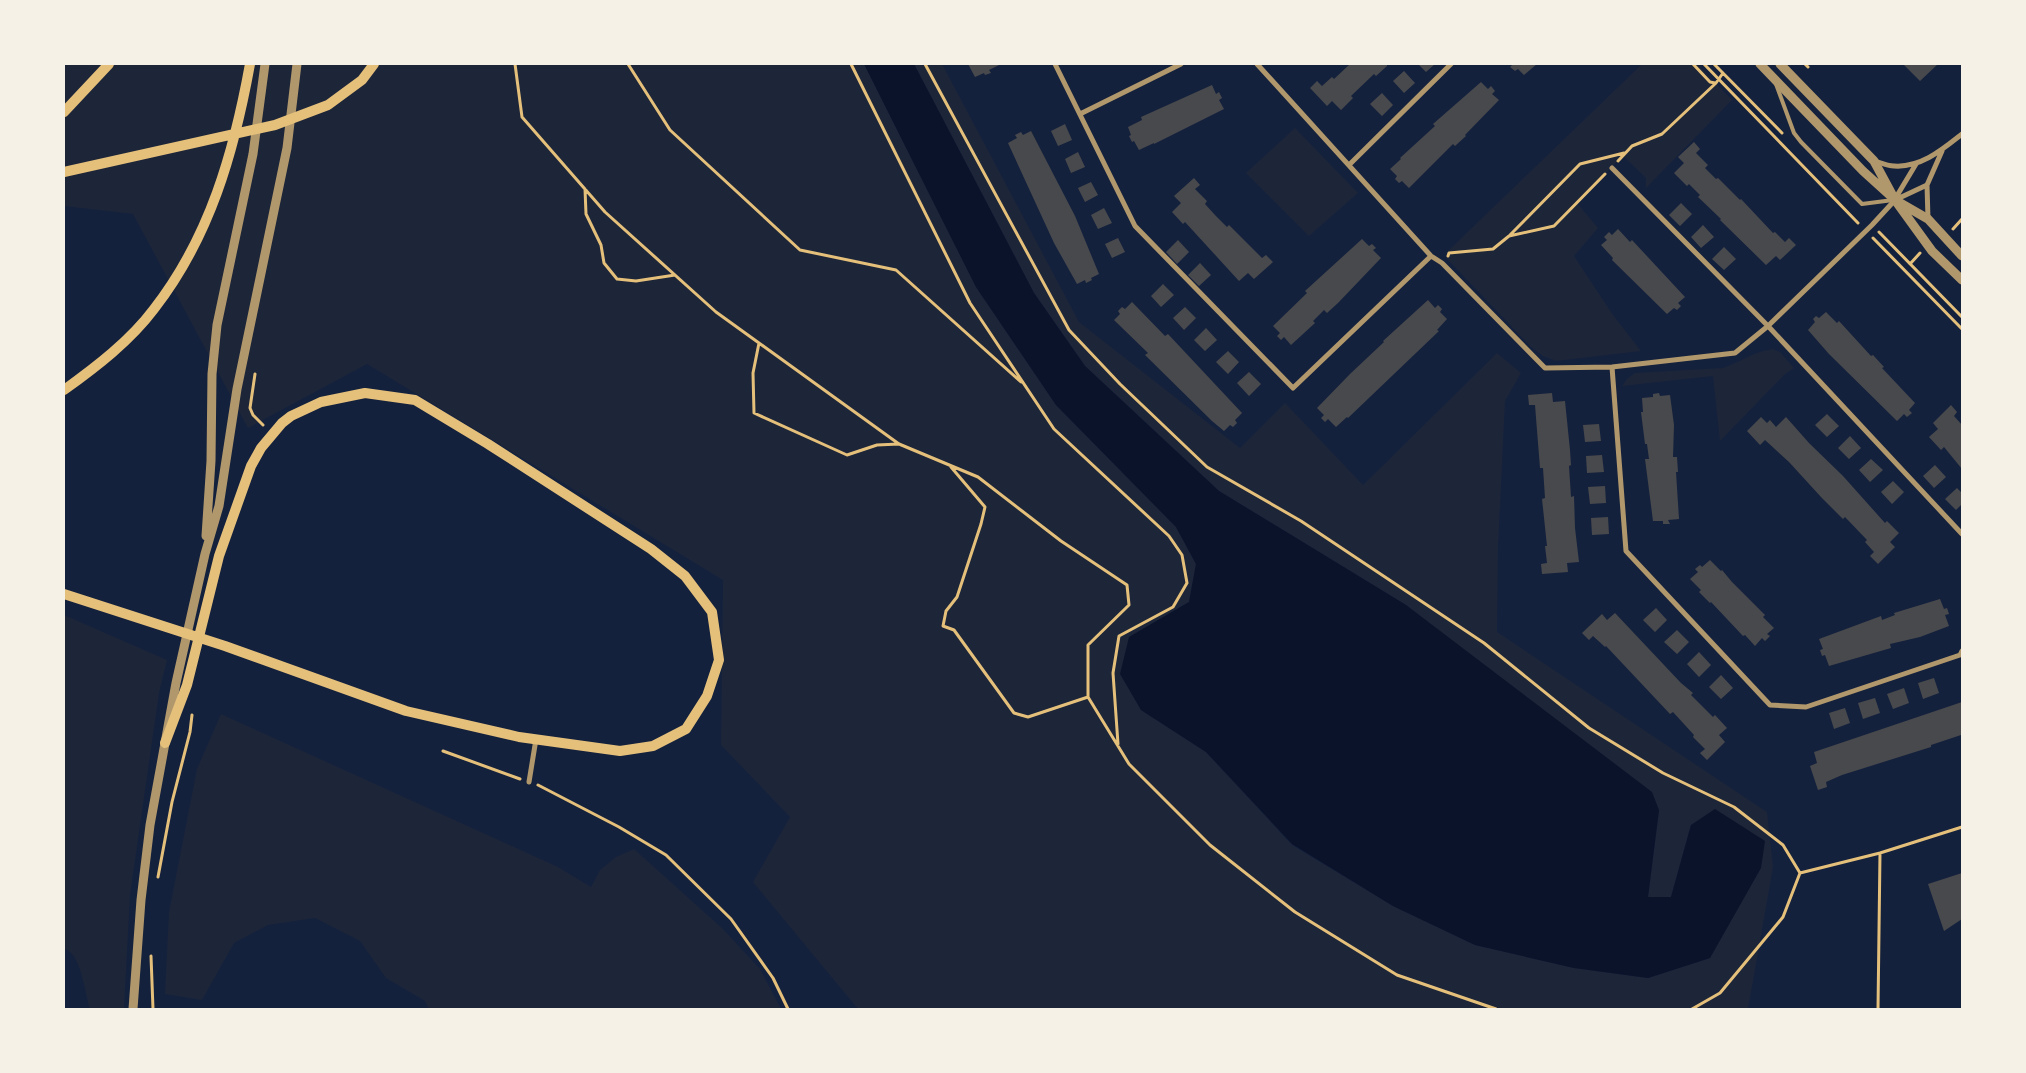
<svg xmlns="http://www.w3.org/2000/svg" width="2026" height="1073" font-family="'Nunito Sans',sans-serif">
<rect width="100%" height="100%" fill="#14213d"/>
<path fill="#1d2539" d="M 64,64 L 864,64 L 976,287 L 1056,405 L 1176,527 L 1196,564 L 1189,602 L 1129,637 L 1141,710 L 1206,752 L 1292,845 L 1393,906 L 1475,945 L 1574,968 L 1648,978 L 1710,958 L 1691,825 L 1671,897 L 1648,897 L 1659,810 L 1406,605 L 1219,491 L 1085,366 L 1034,293 L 914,64 L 942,64 L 1079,322 L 1240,448 L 1285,403 L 1363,485 L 1497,353 L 1521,373 L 1505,401 L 1498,549 L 1497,632 L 1767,812 L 1773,867 L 1748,1009 L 858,1009 L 753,882 L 790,817 L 721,745 L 723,580 L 367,364 L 248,428 L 133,214 L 64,206 Z
M 1642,64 L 1697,64 L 1732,100 L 1646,188 L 1646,178 L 1623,156 L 1577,203 L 1598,228 L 1574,256 L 1613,315 L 1641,351 L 1556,361 L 1543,356 L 1531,347 L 1446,258 L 1449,250 Z
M 1295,128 L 1358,193 L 1309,236 L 1246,173 Z
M 1773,349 L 1780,352 L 1794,368 L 1784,375 L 1720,441 L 1713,376 L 1622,386 L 1627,379 L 1635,373 L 1723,368 C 1740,362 1755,351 1773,349 Z
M 64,615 L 167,660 L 159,693 L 130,895 L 124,1009 L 90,1009 C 85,994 81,952 64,949 Z
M 221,714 L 558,867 L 591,887 L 600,870 L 616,857 L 634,849 L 723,929 L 760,969 L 781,1009 L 429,1009 L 425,1001 L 386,978 L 360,941 L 315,918 L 268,925 L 234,943 L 202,1000 L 165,994 L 169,912 L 197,769 Z"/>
<path fill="#0b132b" d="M 864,64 L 914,64 L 1034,293 L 1085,366 L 1219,491 L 1406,605 L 1652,792 L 1659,810 L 1648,897 L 1671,897 L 1691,825 L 1715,809 L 1765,841 L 1761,868 L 1710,958 L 1648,978 L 1574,968 L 1475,945 L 1393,906 L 1292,844 L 1206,752 L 1141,710 L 1120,674 L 1129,637 L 1189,602 L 1196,564 L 1176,527 L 1056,405 L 976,287 Z"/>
<path fill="#48494c" d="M 968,64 L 998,64 L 999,65 L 989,70 L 991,73 L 985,75 L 984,73 L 975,77 Z
M 1350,64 L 1387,64 L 1387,66 L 1376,76 L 1374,74 L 1351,96 L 1353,98 L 1341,110 L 1332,101 L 1327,106 L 1310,88 L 1317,81 L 1322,86 L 1332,77 L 1334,79 Z
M 1418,64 L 1435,64 L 1426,72 Z
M 1513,64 L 1537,64 L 1524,75 L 1518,69 L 1515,71 L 1510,67 Z
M 1903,64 L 1938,64 L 1920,81 Z
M 1404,71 L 1415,83 L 1404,93 L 1393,81 Z
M 1481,82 L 1488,89 L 1491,86 L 1495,91 L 1492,94 L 1499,100 L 1465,135 L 1466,136 L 1455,146 L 1453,144 L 1409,188 L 1402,181 L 1399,183 L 1395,179 L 1397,176 L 1390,169 L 1401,159 L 1400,158 L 1435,126 L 1433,124 Z
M 1212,85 L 1216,94 L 1219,92 L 1222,98 L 1219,100 L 1224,109 L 1154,144 L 1154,143 L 1139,150 L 1134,141 L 1132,142 L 1129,136 L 1131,135 L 1128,127 L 1142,120 L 1141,117 Z
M 1382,93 L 1393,105 L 1382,116 L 1370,104 Z
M 1065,124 L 1072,140 L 1058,146 L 1051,131 Z
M 1031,131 L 1075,216 L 1099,274 L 1091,278 L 1092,280 L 1086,283 L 1085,280 L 1077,284 L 1054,243 L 1008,143 L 1017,138 L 1015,135 L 1021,132 L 1023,135 Z
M 1694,142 L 1700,149 L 1696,153 L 1708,165 L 1705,168 L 1716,179 L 1718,178 L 1740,200 L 1741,199 L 1773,233 L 1775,232 L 1785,242 L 1789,238 L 1796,245 L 1780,260 L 1776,256 L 1766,265 L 1720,220 L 1721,219 L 1698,197 L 1700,195 L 1689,184 L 1687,186 L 1674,173 L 1684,163 L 1678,157 Z
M 1078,152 L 1085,167 L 1071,173 L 1065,159 Z
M 1194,178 L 1200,185 L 1195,189 L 1207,201 L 1205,204 L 1215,215 L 1227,227 L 1229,225 L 1262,258 L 1266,255 L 1273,262 L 1254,279 L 1248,273 L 1239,281 L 1185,222 L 1183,224 L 1172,212 L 1181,203 L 1174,196 Z
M 1091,182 L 1098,195 L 1085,202 L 1078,188 Z
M 1681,203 L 1692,214 L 1680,226 L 1669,215 Z
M 1104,208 L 1112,223 L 1098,229 L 1091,215 Z
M 1703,225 L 1714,237 L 1701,248 L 1691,237 Z
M 1618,229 L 1630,242 L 1632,240 L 1685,297 L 1678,303 L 1681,306 L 1677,310 L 1674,308 L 1667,314 L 1612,260 L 1613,258 L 1601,245 L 1607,240 L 1604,237 L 1609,232 L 1612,235 Z
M 1118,238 L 1125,252 L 1112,258 L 1105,244 Z
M 1362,239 L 1369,246 L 1372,244 L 1376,248 L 1373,250 L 1381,258 L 1338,303 L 1327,313 L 1324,310 L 1313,321 L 1315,323 L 1291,345 L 1284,337 L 1281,340 L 1277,336 L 1280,333 L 1273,326 L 1307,293 L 1305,291 Z
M 1178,240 L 1189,252 L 1177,264 L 1166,252 Z
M 1724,247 L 1736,259 L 1724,270 L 1712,259 Z
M 1200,263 L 1211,275 L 1199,286 L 1188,275 Z
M 1163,284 L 1174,295 L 1161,307 L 1151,296 Z
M 1428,300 L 1435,308 L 1438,305 L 1442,309 L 1440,312 L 1447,319 L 1437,330 L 1439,331 L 1348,418 L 1347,417 L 1336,427 L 1328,419 L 1325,422 L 1321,418 L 1324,415 L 1317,408 L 1350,374 L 1384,342 L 1383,341 Z
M 1132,302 L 1165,336 L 1168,334 L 1242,413 L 1235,420 L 1237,423 L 1233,427 L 1230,425 L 1224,431 L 1212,421 L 1145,355 L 1148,353 L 1114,320 L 1120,314 L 1118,311 L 1122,307 L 1125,309 Z
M 1185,307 L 1196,318 L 1184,330 L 1173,318 Z
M 1826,312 L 1837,323 L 1839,321 L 1871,356 L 1873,355 L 1884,367 L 1882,368 L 1915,403 L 1909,410 L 1912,413 L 1907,417 L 1904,414 L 1897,421 L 1829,354 L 1808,330 L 1815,322 L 1813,319 L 1816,316 L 1819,318 Z
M 1206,328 L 1217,340 L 1205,351 L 1194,340 Z
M 1228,351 L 1239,362 L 1228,374 L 1216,362 Z
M 1249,372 L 1261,384 L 1249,396 L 1237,383 Z
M 1552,393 L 1553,402 L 1565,401 L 1570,450 L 1571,465 L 1569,466 L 1571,497 L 1574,496 L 1575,528 L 1579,562 L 1567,563 L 1568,572 L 1542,574 L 1541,564 L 1547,563 L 1545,546 L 1547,546 L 1542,499 L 1545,498 L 1543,468 L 1540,468 L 1535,405 L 1529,405 L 1528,395 Z
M 1659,393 L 1660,396 L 1670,395 L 1674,425 L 1673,457 L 1677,457 L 1678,472 L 1676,472 L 1679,519 L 1668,520 L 1670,524 L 1663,524 L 1663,521 L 1653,521 L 1645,459 L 1649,459 L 1647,444 L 1645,444 L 1641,412 L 1643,412 L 1642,398 L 1653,397 L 1653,394 Z
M 1951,405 L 1957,412 L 1954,416 L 1962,425 L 1962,469 L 1944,447 L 1941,450 L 1929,437 L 1938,429 L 1933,423 Z
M 1827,414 L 1839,426 L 1827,437 L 1815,425 Z
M 1761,417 L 1767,423 L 1770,420 L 1776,427 L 1786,417 L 1809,443 L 1843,476 L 1885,523 L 1887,521 L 1899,533 L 1890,542 L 1895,547 L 1878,564 L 1870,556 L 1874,552 L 1865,542 L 1867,540 L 1845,517 L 1843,519 L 1821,497 L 1789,462 L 1765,440 L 1760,445 L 1747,431 Z
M 1599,424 L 1601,441 L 1585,442 L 1583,425 Z
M 1850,436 L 1861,448 L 1849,459 L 1838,448 Z
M 1602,455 L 1604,472 L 1587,473 L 1586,456 Z
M 1871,459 L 1883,470 L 1870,482 L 1859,470 Z
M 1935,465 L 1946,477 L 1934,488 L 1923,476 Z
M 1893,481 L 1904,492 L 1892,504 L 1881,492 Z
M 1605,486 L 1606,503 L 1590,504 L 1588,487 Z
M 1957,488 L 1962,493 L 1962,504 L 1956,510 L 1945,499 Z
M 1608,517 L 1609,534 L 1592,535 L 1591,518 Z
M 1710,560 L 1721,571 L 1722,570 L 1732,582 L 1765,615 L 1763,617 L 1774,628 L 1767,634 L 1770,636 L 1765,641 L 1762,638 L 1755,646 L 1745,635 L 1743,636 L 1711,602 L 1710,603 L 1699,592 L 1701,590 L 1690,579 L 1698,572 L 1695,569 L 1700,565 L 1702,567 Z
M 1940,599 L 1944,609 L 1947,608 L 1949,614 L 1945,615 L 1949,626 L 1920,637 L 1890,644 L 1891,648 L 1829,666 L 1825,655 L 1822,656 L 1820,650 L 1823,649 L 1819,639 L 1881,616 L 1882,620 L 1895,615 L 1894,613 Z
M 1656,608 L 1667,620 L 1655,632 L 1643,620 Z
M 1615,613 L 1681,683 L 1693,693 L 1691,695 L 1713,717 L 1715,715 L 1727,728 L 1719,735 L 1725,742 L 1707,760 L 1700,753 L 1705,749 L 1693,737 L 1694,735 L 1673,712 L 1670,714 L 1606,646 L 1605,647 L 1593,636 L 1589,640 L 1582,633 L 1602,614 L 1607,620 Z
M 1677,630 L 1689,642 L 1677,654 L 1664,642 Z
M 1699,652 L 1711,665 L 1699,677 L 1687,664 Z
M 1721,675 L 1733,688 L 1721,699 L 1709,687 Z
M 1934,678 L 1939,693 L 1923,699 L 1918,683 Z
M 1904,688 L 1909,703 L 1893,709 L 1887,694 Z
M 1875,698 L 1880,713 L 1863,719 L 1858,703 Z
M 1962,702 L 1962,738 L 1961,735 L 1931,745 L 1931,747 L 1842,775 L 1826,782 L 1827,787 L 1818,790 L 1810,766 L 1817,763 L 1814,752 Z
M 1845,708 L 1850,723 L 1834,729 L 1829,713 Z
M 1962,873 L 1962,919 L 1944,931 L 1928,884 Z"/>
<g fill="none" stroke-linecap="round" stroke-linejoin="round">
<path stroke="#e5c07b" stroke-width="3" d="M 515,64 L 522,117 L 605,212 L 716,312 L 899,444 L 978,477 L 1061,541 L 1127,585 L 1129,605 L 1088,645 L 1088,697 L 1129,764 L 1210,845 L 1295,912 L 1397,975 L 1496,1009
M 628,64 L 670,130 L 800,250 L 896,270 L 1021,382
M 851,64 L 970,303 L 1054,429 L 1169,536 L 1182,555 L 1187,583 L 1173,607 L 1119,636 L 1113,673 L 1118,744
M 925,64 L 1069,330 L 1120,384 L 1207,467 L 1301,521 L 1484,643 L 1589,728 L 1663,773 L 1734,807 L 1783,845 L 1800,873
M 1693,64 L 1710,82 L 1715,83
M 1704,64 L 1858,223
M 1714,64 L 1782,133
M 1805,64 L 1808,67
M 1618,161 L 1632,146 L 1662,134 L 1716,83 L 1723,73
M 585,189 L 586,214 L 601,245 L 604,263 L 617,279 L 636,281 L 675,275
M 1953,229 L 1962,219
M 1879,232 L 1962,317
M 1510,235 L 1580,164 L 1624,153
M 1873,238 L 1962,329
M 1448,256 L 1449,253 L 1493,249 L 1509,236 L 1554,226 L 1605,174
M 1910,264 L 1920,253
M 759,343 L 753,373 L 754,413 L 847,455 L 877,445 L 899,444
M 255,374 L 250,408 L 253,415 L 263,425
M 951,467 L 985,507 L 981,524 L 957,597 L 946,611 L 943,626 L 954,630 L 1014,713 L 1028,717 L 1088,697
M 443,751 L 520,779
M 538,785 L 619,827 L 666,855 L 731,919 L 773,978 L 788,1009
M 158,877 L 172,802 L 190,732 L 192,715
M 151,956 L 153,1009
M 1692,1009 L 1720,993 L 1783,917 L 1800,873 L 1880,853 L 1962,827
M 1878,1009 L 1880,853"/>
<path stroke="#b1986c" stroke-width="4" d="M 1776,84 L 1794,133 L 1801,142 L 1862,204 L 1893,200"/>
<path stroke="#b1986c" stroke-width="5" d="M 1055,64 L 1135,226 L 1293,388 L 1431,256
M 1257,64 L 1431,256 L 1442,263 L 1545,368 L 1612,367 L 1735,353 L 1768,326 L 1872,225 L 1895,200 L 1927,185
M 1080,114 L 1181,64
M 1875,161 C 1881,163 1888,166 1894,166 C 1921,168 1943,149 1962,134
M 1349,165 L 1451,64
M 1612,168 L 1768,326 L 1962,534
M 1895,199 L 1916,164
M 1928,219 L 1927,185 L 1942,151
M 1612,367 L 1626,551 L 1770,705 L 1806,707 L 1960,655 L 1962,651
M 529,782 L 536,739"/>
<path stroke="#b1986c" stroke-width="9" d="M 1760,64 L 1863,171 L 1895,200 L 1932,251 L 1962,280
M 1780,64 L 1874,161 L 1895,200 L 1928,219 L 1962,256
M 206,536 L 211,461 L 212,374 L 217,325 L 253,154 L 265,64
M 133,1009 L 141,900 L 150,825 L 176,683 L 205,554 L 219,506 L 237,389 L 287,148 L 297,64"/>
<path stroke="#e5c07b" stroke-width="10" d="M 64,112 L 109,64
M 64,172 L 275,125 L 328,105 L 362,80 L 374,64
M 64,390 C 96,367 130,341 154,309 C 210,237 234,152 250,64
M 64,594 L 225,646 L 406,711 L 519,737 L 620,751 L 653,746 L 686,729 L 707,696 L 719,660 L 712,612 L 685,576 L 651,549 L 488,444 L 415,400 L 365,393 L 321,402 L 291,416 L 282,423 L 261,448 L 251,466 L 219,556 L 187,685 L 165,743"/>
</g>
<rect width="2026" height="1073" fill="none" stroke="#f6f1e7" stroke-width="130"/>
</svg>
